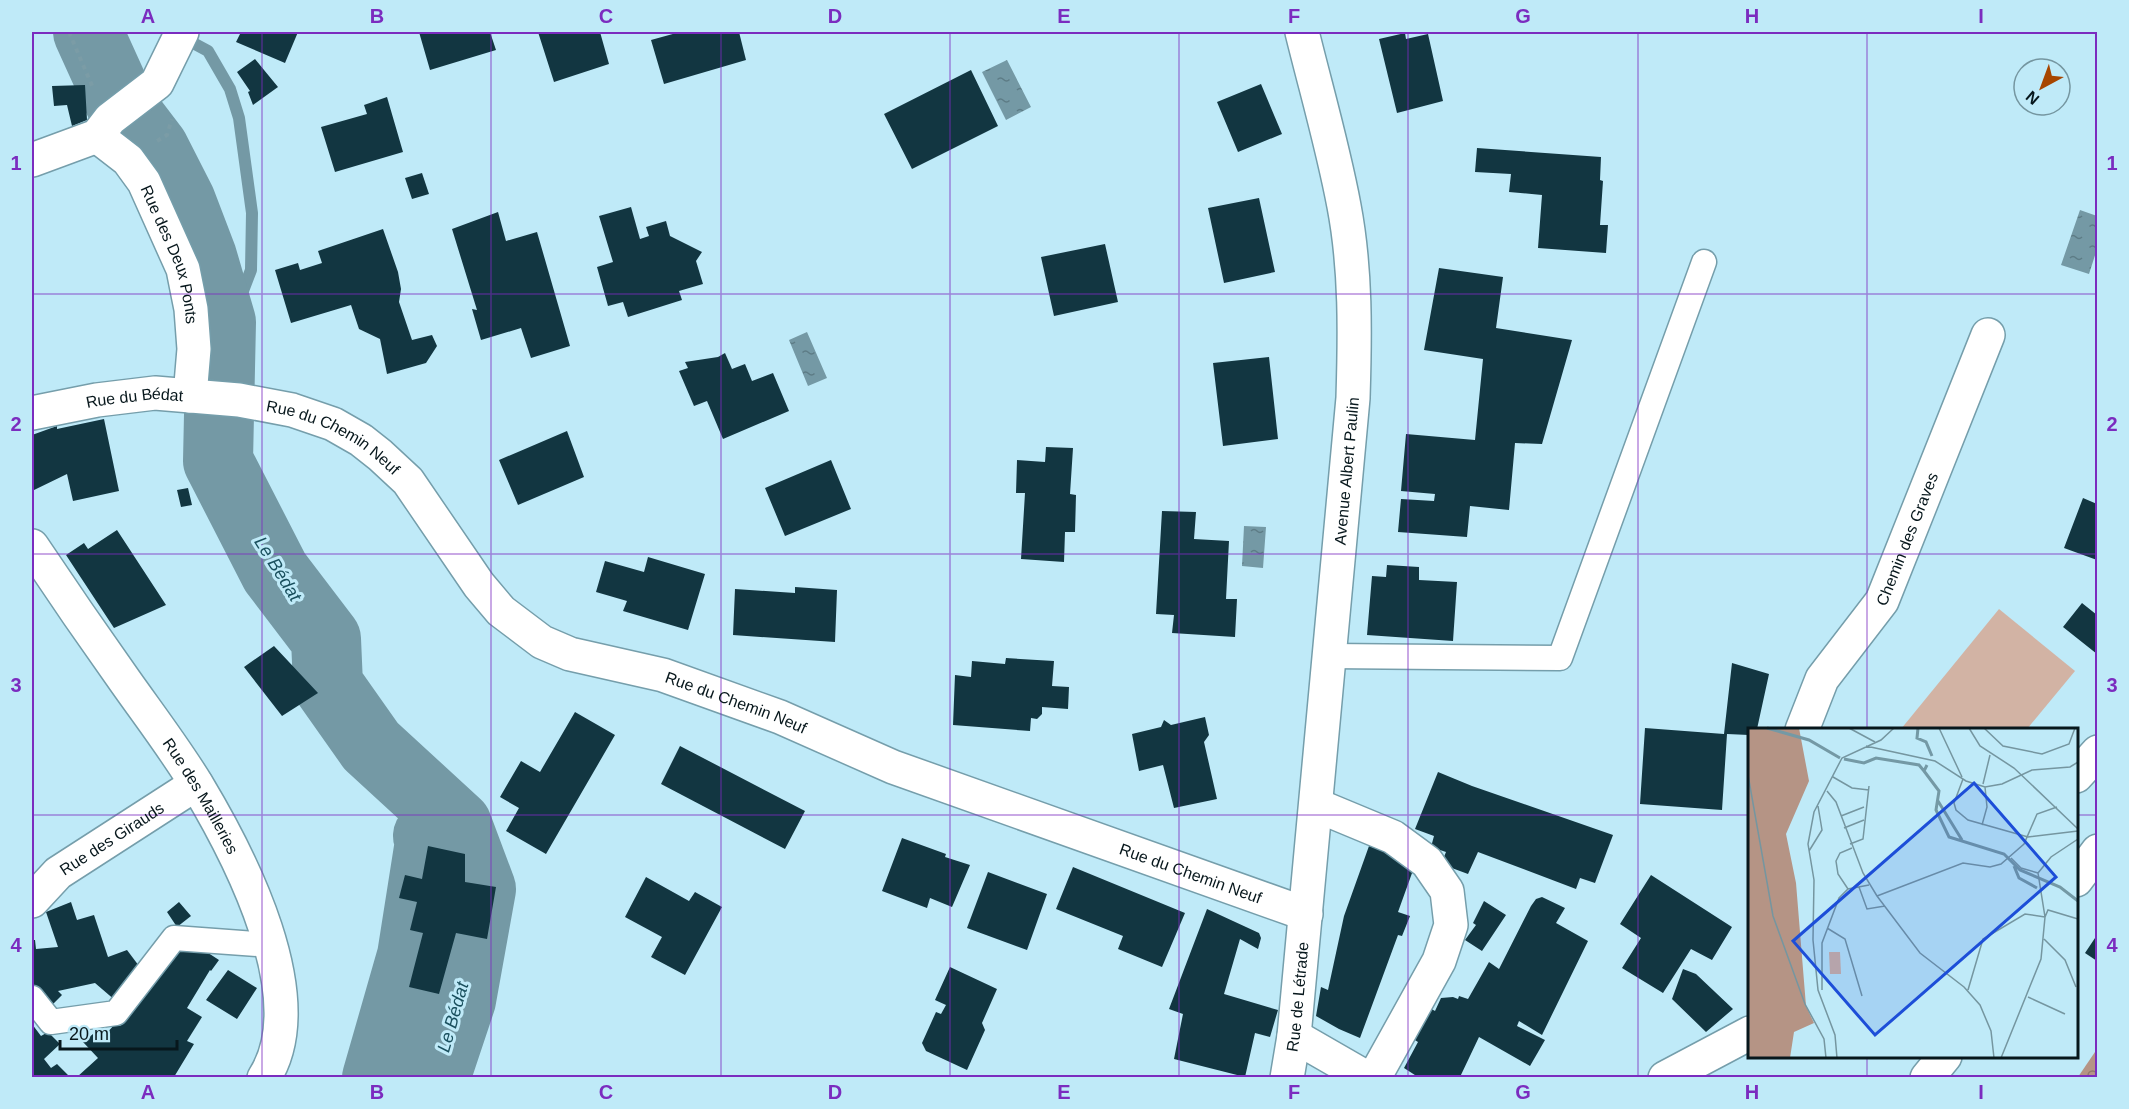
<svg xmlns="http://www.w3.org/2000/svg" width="2129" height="1109" font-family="Arial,sans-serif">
<defs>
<pattern id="forest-crowns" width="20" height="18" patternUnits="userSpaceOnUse" patternTransform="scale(1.5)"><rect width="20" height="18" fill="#b59485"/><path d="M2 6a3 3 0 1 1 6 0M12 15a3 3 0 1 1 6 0" fill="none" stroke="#91786c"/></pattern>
<pattern id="water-ripples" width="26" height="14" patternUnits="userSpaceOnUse" patternTransform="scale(1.5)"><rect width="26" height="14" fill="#7499a5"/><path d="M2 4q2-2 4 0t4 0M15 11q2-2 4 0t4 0" fill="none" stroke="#5d7c86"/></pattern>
</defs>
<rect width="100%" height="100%" fill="#bfeaf8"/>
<path fill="#d2b3a4" d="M 1999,609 L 2075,671 L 2027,729 L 1901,729 Z"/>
<path fill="url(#forest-crowns)" d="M 2097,1049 L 2097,1077 L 2078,1077 Z"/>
<path fill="url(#water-ripples)" d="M 1007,60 L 1031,107 L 1006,120 L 982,72 Z
M 2080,210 L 2097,216 L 2097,249 L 2089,274 L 2061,265 Z
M 807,332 L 827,378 L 808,386 L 789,340 Z
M 1244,526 L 1266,527 L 1263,568 L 1242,566 Z"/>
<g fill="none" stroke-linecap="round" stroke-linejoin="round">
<path stroke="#7499a5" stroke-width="12" d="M 180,36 L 208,51 L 230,89 L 239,118 L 252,213 L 251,270 L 241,296 L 221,322"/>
<path stroke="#7499a5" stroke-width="70" d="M 88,32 L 122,107 L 154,149 L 181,202 L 202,257 L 221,322 L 218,461 L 275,572 L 326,639 L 328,685 L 371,746 L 457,825 L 481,889 L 461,1000 L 435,1078
M 377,1078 L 412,956 L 430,842 L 428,836"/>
</g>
<path fill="#123641" d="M 241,32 L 298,32 L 285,63 L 236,42 Z
M 419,32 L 490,32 L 496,50 L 430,70 Z
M 538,32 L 600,32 L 609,64 L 554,82 Z
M 680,32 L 718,32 L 719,34 L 728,32 L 739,32 L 746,60 L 664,84 L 651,40 Z
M 1405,33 L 1406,39 L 1428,34 L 1443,101 L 1397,113 L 1379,39 Z
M 255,59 L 278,87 L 253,105 L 248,92 L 250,91 L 237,72 Z
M 971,70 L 998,126 L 912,169 L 884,114 Z
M 1261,84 L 1282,134 L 1238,152 L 1217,102 Z
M 85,85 L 87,120 L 72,126 L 67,105 L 54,106 L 52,86 Z
M 387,97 L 403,152 L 335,172 L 321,127 L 367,114 L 364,105 Z
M 1477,148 L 1601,157 L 1600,180 L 1603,181 L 1600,225 L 1608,225 L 1606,253 L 1538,248 L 1542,195 L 1509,192 L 1511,174 L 1475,172 Z
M 422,173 L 429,194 L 412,199 L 405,178 Z
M 1259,198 L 1275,272 L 1224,283 L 1208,208 Z
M 631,207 L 640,239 L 649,236 L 646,227 L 666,221 L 670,236 L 702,252 L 696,261 L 703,284 L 679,291 L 682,300 L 628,317 L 623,302 L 608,306 L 597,267 L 613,262 L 599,216 Z
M 498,212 L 506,241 L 537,232 L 570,346 L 531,358 L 521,328 L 481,340 L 472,309 L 477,310 L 452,229 Z
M 383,229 L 398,272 L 401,289 L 399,302 L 412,340 L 432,335 L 437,346 L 426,363 L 387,374 L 380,339 L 359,329 L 351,305 L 291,323 L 275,270 L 298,263 L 300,270 L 322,263 L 318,251 Z
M 1105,244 L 1118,302 L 1054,316 L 1041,257 Z
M 1439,268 L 1503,277 L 1496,328 L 1572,340 L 1542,444 L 1515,443 L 1509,510 L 1470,506 L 1467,537 L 1398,532 L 1401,499 L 1434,501 L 1435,494 L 1401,491 L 1406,434 L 1475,440 L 1483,359 L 1424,350 Z
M 725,353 L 732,369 L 745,364 L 752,381 L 773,373 L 789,411 L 723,439 L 707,401 L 694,406 L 679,371 L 688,368 L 685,362 L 718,357 Z
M 1269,357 L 1278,439 L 1223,446 L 1213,363 Z
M 104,419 L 119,491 L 73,501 L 67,474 L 32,491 L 32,435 L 57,426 L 57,429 Z
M 567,431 L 584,477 L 518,505 L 499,460 Z
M 1046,447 L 1073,448 L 1070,494 L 1076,495 L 1075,532 L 1065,532 L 1064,562 L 1021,559 L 1025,493 L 1016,493 L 1017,460 L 1045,462 Z
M 831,460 L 851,509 L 785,536 L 765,488 Z
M 188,488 L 192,505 L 181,507 L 177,490 Z
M 2083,498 L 2097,504 L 2097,560 L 2064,548 Z
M 1162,511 L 1196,512 L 1194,539 L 1229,541 L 1226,599 L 1237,599 L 1235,637 L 1172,633 L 1174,615 L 1156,614 Z
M 117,530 L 166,605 L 114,628 L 66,555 L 84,543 L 88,549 Z
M 648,557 L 705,574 L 688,630 L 623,611 L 627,601 L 596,592 L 605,561 L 644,572 Z
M 1387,565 L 1419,567 L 1419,580 L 1457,582 L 1453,641 L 1367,635 L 1372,576 L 1386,577 Z
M 795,587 L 837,590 L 835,642 L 733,635 L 735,589 L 795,593 Z
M 2082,603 L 2097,615 L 2097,654 L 2063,627 Z
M 274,646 L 318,693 L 282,716 L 244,667 Z
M 1006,658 L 1054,661 L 1052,686 L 1069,687 L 1068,709 L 1042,707 L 1042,714 L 1037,719 L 1031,718 L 1030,731 L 953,725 L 955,675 L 971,677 L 972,661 L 1005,664 Z
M 1732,663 L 1769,674 L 1757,729 L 1749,729 L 1749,735 L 1727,734 L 1722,810 L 1640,804 L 1645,728 L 1724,734 Z
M 575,712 L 615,735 L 546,854 L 506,831 L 519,808 L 500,797 L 521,761 L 540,772 Z
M 1205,717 L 1209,735 L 1204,742 L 1217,799 L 1174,808 L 1163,765 L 1139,771 L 1132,734 L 1161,727 L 1164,720 L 1171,725 Z
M 680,746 L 805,811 L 785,849 L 661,784 Z
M 1438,772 L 1472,786 L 1613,835 L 1595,883 L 1580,878 L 1576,889 L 1478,852 L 1468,874 L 1441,864 L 1446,852 L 1431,847 L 1434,836 L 1415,829 Z
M 902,838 L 946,854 L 945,857 L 970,865 L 952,907 L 930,898 L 927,908 L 882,891 Z
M 428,846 L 465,854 L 465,882 L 496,887 L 487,939 L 456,933 L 439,994 L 409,987 L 423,933 L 410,930 L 417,902 L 399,898 L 405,875 L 422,879 Z
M 1369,846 L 1416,862 L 1398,912 L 1410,916 L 1402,936 L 1398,935 L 1360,1038 L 1339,1029 L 1316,1016 L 1321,987 L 1328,990 L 1344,916 Z
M 1073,867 L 1185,913 L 1162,967 L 1118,949 L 1123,936 L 1056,909 Z
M 988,872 L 1047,894 L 1027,950 L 967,928 Z
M 1651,875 L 1732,927 L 1712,960 L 1691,949 L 1663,993 L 1622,968 L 1641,938 L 1620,924 Z
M 646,877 L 689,901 L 695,892 L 722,907 L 685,975 L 651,957 L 662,937 L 625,917 Z
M 1542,897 L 1565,908 L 1556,923 L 1588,941 L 1542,1035 L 1519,1021 L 1517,1026 L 1545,1040 L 1530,1066 L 1479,1037 L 1460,1077 L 1418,1077 L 1404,1068 L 1418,1042 L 1410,1037 L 1428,1007 L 1435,1011 L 1441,998 L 1453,997 L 1458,999 L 1459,996 L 1468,999 L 1489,962 L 1499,969 L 1531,906 L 1536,899 Z
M 1484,901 L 1506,915 L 1482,951 L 1465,940 L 1476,925 L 1473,923 Z
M 71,902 L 77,920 L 94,915 L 108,957 L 127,950 L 142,970 L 116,1001 L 95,983 L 58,991 L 62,995 L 52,1005 L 32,990 L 32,940 L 35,940 L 36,949 L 58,947 L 46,912 Z
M 179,902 L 191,916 L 177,927 L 167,912 Z
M 1207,909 L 1259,933 L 1261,938 L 1258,949 L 1240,939 L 1224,994 L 1278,1010 L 1270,1037 L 1255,1033 L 1245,1077 L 1174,1059 L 1183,1014 L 1169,1009 Z
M 2097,935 L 2097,961 L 2085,953 Z
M 196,945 L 219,960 L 211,971 L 210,970 L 187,1008 L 202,1017 L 187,1041 L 194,1044 L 174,1077 L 77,1077 L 98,1058 L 83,1042 L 98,1030 L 105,1035 L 115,1024 L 120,1026 L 178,946 Z
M 950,967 L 997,989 L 982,1023 L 985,1030 L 967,1070 L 926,1051 L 922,1043 L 936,1012 L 941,1014 L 946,1005 L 935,1000 Z
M 1683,969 L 1696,974 L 1733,1009 L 1706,1032 L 1672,999 Z
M 228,970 L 257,988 L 237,1019 L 206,1000 Z
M 32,1024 L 41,1036 L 48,1032 L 60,1044 L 44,1059 L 51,1068 L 57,1064 L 70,1077 L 32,1077 Z"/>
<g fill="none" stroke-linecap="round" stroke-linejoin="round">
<defs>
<path id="service" d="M 1329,656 L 1560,658 L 1704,262
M 32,998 L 51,1022 L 116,1013 L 174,938 L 270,945"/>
<g id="minor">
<path id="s1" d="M 97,136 L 128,160 L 144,182 L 183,269 L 191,309 L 194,349 L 190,396"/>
<path id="s2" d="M 32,413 L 97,400 L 155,393 L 239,400 L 292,410 L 333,424 L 361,440 L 380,455 L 408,481 L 479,585 L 501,611 L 542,642 L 570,654 L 663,675 L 780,717 L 893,767 L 1306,914"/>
<path id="s3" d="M 32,546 C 62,591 93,636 125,681 C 149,715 175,749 197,785 C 239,855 315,999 264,1078"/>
<path id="s4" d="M 1802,730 L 1822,679 L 1882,601 L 1988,335"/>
<path d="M 2076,776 L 2098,752"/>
<path d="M 1316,805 L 1393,837 L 1427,862 L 1447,891 L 1451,925 L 1439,961 L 1374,1078"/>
<path id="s5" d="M 32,901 L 58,873 L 196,784"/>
<path d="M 1294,1036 L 1367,1078"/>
<path d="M 1665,1078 L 1750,1033"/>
</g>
<g id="tertiary">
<path d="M 32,160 L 97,136 L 110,119 L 157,83 L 182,32"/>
<path d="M 2076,880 L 2098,851"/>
<path id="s6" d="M 1287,1078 L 1294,1036 L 1353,398 C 1355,334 1356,269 1344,206 C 1333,147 1316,89 1302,32"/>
<path d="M 1927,1078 L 1945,1056"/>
</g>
</defs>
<use href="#service" stroke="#759eab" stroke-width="27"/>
<use href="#minor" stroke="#759eab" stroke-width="36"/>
<use href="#tertiary" stroke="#759eab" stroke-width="36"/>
<path stroke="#7b9ca6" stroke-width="4" stroke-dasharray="4.5 4.5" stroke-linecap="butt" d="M 69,32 L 93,88
M 157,141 L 167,135 L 172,119"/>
<use href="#service" stroke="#fff" stroke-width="24"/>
<use href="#minor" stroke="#fff" stroke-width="33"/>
<use href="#tertiary" stroke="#fff" stroke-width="33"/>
</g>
<path fill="none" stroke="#7b2cbf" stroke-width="1.5" stroke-opacity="0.55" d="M 262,32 L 262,1078M 491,32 L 491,1078M 721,32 L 721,1078M 950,32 L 950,1078M 1179,32 L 1179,1078M 1408,32 L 1408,1078M 1638,32 L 1638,1078M 1867,32 L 1867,730M 32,294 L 2098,294M 32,554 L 2098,554M 32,815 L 1750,815M 2076,815 L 2098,815M 1867,1056 L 1867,1078"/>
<g text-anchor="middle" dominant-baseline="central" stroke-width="6" stroke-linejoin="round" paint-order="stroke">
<g font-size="16" fill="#07171c" stroke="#bfeaf8">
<text stroke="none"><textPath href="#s1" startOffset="144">Rue des Deux Ponts</textPath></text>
<text stroke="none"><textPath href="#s2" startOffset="104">Rue du Bédat</textPath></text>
<text stroke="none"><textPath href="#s2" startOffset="312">Rue du Chemin Neuf</textPath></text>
<text stroke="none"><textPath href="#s6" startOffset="610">Avenue Albert Paulin</textPath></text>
<text stroke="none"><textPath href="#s4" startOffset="220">Chemin des Graves</textPath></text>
<text stroke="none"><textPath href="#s2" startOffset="816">Rue du Chemin Neuf</textPath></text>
<text stroke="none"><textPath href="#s3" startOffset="302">Rue des Mailleries</textPath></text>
<text stroke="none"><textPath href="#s5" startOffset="102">Rue des Girauds</textPath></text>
<text stroke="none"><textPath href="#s2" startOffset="1302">Rue du Chemin Neuf</textPath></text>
<text stroke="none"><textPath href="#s6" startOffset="82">Rue de Létrade</textPath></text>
</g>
<g font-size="18" font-style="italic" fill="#194f5d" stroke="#bfeaf8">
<text transform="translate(278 569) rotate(58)">Le Bédat</text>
<text transform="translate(453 1017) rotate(-74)">Le Bédat</text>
</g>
</g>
<g transform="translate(1748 728)">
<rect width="330" height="330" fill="#bfeaf8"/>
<path d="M 81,224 L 92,224 L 93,246 L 82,246 Z" fill="#d2b3a4"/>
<path d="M 0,0 L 51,0 L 61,53 L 38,106 L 48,155 L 58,278 L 66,295 L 46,304 L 42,330 L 0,330 Z" fill="#b59485"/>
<path fill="none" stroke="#7499a5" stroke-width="3" d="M 19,0 L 61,12 L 92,30M 170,0 L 169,10 L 178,14 L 184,28M 96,31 L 116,35 L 128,30 L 171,37 L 176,43M 179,37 L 176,43 L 191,63 L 188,82 L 201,109 L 256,126 L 272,142 L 312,159 L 330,173M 190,73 L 214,112M 266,138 L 271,150 L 289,160"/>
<path fill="none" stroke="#7596a0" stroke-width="1.5" d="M 101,0 L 127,14M 191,0 L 214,49M 221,0 L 232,18 L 266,40 L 330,101M 236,0 L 255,18 L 294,26 L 321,16 L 327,0M 118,18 L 187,33 L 218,53 L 237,59 L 254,56 L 284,42 L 322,39 L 330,34M 0,47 L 25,188 L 57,276 L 76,311 L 78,330M 85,49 L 104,60 L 121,62M 215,51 L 206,75 L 208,82 L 220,92 L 280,109 L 330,103M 235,56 L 242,27M 79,63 L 88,74 L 115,145 L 129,168 L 172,225 L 216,259 L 232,277 L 243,303 L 246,330M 93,88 L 116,79M 234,97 L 239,79 L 237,59M 96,100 L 116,92M 102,116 L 115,111 L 121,58M 61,123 L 74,102 L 70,78M 263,130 L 273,140 L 290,145M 111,159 L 119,181 L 137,178M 100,161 L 90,146 L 88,133 L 92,125 L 104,120M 129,168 L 215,135 L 242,139 L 253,136 L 276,116 L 289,86 L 309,79M 297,189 L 300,182 L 330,191M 79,200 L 97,211 L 114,268M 296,211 L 317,232 L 328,259M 74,262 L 74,215 L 91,170 L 100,161 L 121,157M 220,262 L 235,211 L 277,186 L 297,189M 280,269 L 317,286M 89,330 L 87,307 L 70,262 L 65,212 L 66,152 L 60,116 L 66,84 L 94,30 L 133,12 L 146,0M 253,330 L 293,231 L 297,189 L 290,145 L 303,129 L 330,111"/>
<path fill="#1d4ed8" fill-opacity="0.15" stroke="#1d4ed8" stroke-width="3" d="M 226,55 L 308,149 L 127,307 L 45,213 Z"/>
<rect width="330" height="330" fill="none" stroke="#07171c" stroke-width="3"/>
</g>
<rect width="2129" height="1109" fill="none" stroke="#bfeaf8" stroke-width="66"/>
<g transform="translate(2042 87) rotate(221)"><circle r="28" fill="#bfeaf8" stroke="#7596a0" stroke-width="1.5"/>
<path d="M0-4.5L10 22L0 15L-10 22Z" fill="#a74600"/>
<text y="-9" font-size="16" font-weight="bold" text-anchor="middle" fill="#07171c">N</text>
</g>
<path d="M60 1040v9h117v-9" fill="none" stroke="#07171c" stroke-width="3"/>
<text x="69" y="1040" font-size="18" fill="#07171c" stroke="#bfeaf8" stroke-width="4.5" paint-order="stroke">20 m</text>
<rect x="33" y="33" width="2063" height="1043" fill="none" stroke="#7b2cbf" stroke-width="2"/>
<g font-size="20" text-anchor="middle" font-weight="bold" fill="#7b2cbf">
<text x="148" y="23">A</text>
<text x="377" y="23">B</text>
<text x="606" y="23">C</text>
<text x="835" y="23">D</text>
<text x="1064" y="23">E</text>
<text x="1294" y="23">F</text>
<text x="1523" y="23">G</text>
<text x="1752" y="23">H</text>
<text x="1981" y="23">I</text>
<text x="16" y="170">1</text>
<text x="2112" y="170">1</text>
<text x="16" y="431">2</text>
<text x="2112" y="431">2</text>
<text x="16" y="692">3</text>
<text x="2112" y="692">3</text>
<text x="16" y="952">4</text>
<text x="2112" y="952">4</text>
<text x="148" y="1099">A</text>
<text x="377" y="1099">B</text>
<text x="606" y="1099">C</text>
<text x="835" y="1099">D</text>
<text x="1064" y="1099">E</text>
<text x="1294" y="1099">F</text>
<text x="1523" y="1099">G</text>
<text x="1752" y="1099">H</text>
<text x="1981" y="1099">I</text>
</g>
</svg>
